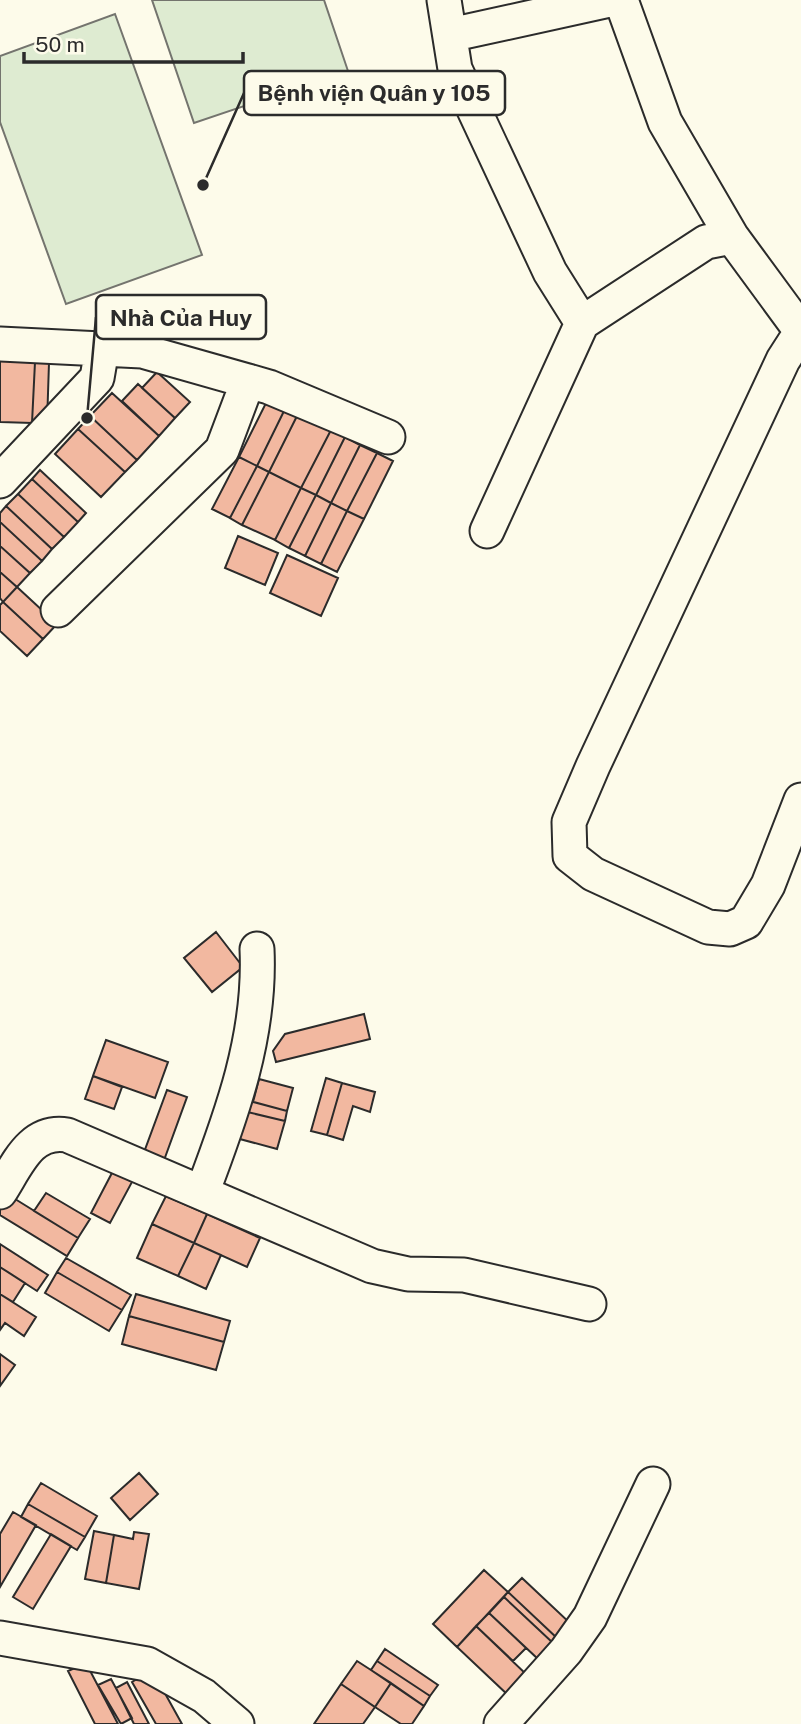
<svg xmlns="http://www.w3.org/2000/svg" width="801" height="1724" font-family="'Public Sans',sans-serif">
<rect width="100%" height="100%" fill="#fdfbea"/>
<path fill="#deebd1" stroke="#74746e" stroke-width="2" d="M 152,0 L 324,0 L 348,71 L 194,123 Z
M 115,14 L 202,255 L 66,304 L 0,122 L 0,56 Z"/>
<path fill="#f2b8a0" stroke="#2b2b2b" stroke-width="2" d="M 0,360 L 35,362 L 32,423 L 0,422 Z
M 35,362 L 49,363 L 47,424 L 32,423 Z
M 157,372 L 190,402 L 175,418 L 142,388 Z
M 138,384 L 175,418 L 159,436 L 122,401 Z
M 112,393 L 159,436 L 137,460 L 90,416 Z
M 268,399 L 286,407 L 257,466 L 239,457 Z
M 286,407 L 298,414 L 269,472 L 257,466 Z
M 298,414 L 331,430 L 301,488 L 269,472 Z
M 90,416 L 137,460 L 125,472 L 78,429 Z
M 78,429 L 125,472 L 101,497 L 55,454 Z
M 331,430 L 345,437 L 316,495 L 301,488 Z
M 345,437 L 360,445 L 331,503 L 316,495 Z
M 360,445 L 377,453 L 347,511 L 331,503 Z
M 377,453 L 393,461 L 364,519 L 347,511 Z
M 239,457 L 257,466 L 230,518 L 212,509 Z
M 257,466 L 269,472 L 242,525 L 230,518 Z
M 40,470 L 86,513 L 78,522 L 32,479 Z
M 269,472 L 301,488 L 275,540 L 242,525 Z
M 32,479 L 78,522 L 64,537 L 18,494 Z
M 301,488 L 316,495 L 289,548 L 275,540 Z
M 18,494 L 64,537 L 52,549 L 6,506 Z
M 316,495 L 331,503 L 305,556 L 289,548 Z
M 331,503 L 347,511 L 321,564 L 305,556 Z
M 6,506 L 52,549 L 42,561 L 0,522 L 0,513 Z
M 347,511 L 364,519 L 337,572 L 321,564 Z
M 0,522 L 42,561 L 30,573 L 0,546 Z
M 238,536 L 278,553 L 265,585 L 225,568 Z
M 0,546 L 30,573 L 17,587 L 0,572 Z
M 287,555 L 338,578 L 321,616 L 270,593 Z
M 0,572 L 17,587 L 3,602 L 0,598 Z
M 17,587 L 57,624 L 43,639 L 3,602 Z
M 3,602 L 43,639 L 27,656 L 0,631 L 0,605 Z
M 216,932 L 243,967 L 212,992 L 184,958 Z
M 364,1014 L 370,1039 L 276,1062 L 273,1051 L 285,1034 Z
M 106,1040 L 168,1062 L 155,1098 L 93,1076 Z
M 93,1076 L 122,1087 L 114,1109 L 85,1099 Z
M 326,1078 L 342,1083 L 327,1135 L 311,1131 Z
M 259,1079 L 293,1088 L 287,1111 L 253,1102 Z
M 342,1083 L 375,1092 L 370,1112 L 353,1106 L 343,1140 L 327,1135 Z
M 167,1090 L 187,1097 L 163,1163 L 143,1155 Z
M 246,1100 L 287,1111 L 285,1121 L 243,1111 Z
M 243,1111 L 285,1121 L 277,1149 L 236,1138 Z
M 113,1171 L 132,1182 L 110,1223 L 91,1213 Z
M 46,1193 L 90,1219 L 78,1238 L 34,1211 Z
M 7,1194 L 78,1238 L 67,1256 L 0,1215 L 0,1205 Z
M 166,1196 L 207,1214 L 194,1243 L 152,1224 Z
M 207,1214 L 260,1238 L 247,1267 L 194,1243 Z
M 152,1224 L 194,1243 L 178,1276 L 137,1258 Z
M 194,1243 L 221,1255 L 206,1289 L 178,1276 Z
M 0,1244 L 48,1275 L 37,1291 L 0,1267 Z
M 66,1258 L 131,1295 L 122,1310 L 57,1272 Z
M 0,1267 L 25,1283 L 13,1302 L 0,1294 Z
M 57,1272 L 122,1310 L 109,1331 L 45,1293 Z
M 0,1294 L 36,1317 L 24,1336 L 5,1323 L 0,1330 Z
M 136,1294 L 230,1321 L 224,1342 L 129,1316 Z
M 129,1316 L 224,1342 L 216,1370 L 122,1344 Z
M 0,1354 L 15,1365 L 0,1386 Z
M 139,1473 L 158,1494 L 130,1520 L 111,1498 Z
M 41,1483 L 97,1516 L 85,1537 L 28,1504 Z
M 28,1504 L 85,1537 L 77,1550 L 21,1517 Z
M 13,1512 L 36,1525 L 0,1587 L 0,1534 Z
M 94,1531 L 114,1535 L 106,1583 L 85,1579 Z
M 134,1532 L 149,1534 L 139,1589 L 106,1583 L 114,1535 L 133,1539 Z
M 51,1534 L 71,1546 L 33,1609 L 13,1597 Z
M 484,1570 L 508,1592 L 457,1647 L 433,1624 Z
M 522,1578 L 571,1624 L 558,1639 L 508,1592 Z
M 508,1592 L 558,1639 L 553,1643 L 504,1597 Z
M 504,1597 L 553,1643 L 538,1659 L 489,1613 Z
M 489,1613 L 526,1648 L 513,1661 L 476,1626 Z
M 476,1626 L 528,1676 L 509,1696 L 457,1647 Z
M 385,1649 L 438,1685 L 430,1696 L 377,1661 Z
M 357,1661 L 391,1683 L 375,1707 L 341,1684 Z
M 377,1661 L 430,1696 L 424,1706 L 371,1670 Z
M 86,1663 L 118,1724 L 95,1724 L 68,1671 Z
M 152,1670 L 182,1724 L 156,1724 L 132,1682 Z
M 111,1679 L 132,1718 L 121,1724 L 98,1685 Z
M 127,1682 L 149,1724 L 134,1724 L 116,1688 Z
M 391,1683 L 424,1706 L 412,1724 L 401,1724 L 375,1707 Z
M 341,1684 L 375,1707 L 363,1724 L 314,1724 Z"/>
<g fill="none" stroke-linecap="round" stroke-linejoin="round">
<defs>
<path id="minor" d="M 444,0 L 455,69 L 550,272 L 582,323
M 621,0 L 665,122 L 732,237
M 450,35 L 610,0
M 801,332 L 783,360 L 593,766 L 569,822 L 570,856 L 593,874 L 708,927 L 730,929 L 746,922 L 768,885 L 801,800
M 0,344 L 142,351 L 269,387 L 388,437
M 0,481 L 97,378 L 102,349
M 487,531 L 582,323 L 706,242 L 732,237 L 801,331
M 58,610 L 222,450 L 248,381
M 0,1192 C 17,1166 30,1129 67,1135 L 372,1266 L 408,1274 L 464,1275 L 589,1304
M 202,1193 C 232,1114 261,1035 257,949
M 0,1638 L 147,1664 L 204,1696 L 237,1724
M 501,1724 L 566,1651 L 590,1617 L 653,1484"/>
</defs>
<use href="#minor" stroke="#2b2b2b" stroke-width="37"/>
<use href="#minor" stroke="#fdfbea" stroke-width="33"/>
</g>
<path fill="none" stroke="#2b2b2b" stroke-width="2.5" d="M203 185L244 93M87 418L96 317"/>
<g fill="#2b2b2b" stroke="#fdfbea" stroke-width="2.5">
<circle cx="203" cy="185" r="7"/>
<circle cx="87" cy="418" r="7"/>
</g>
<g fill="#fdfbea" stroke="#2b2b2b" stroke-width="2.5">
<rect x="244" y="71" width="261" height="44" rx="7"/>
<rect x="96" y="295" width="170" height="44" rx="7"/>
</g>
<g font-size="23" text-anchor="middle" font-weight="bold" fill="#2b2b2b">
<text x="374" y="101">Bệnh viện Quân y 105</text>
<text x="181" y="326">Nhà Của Huy</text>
</g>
<path d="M24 52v10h219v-10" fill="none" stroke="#2b2b2b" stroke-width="3.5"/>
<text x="35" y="52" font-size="21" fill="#2b2b2b" stroke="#fdfbea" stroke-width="5" paint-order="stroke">50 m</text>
</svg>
